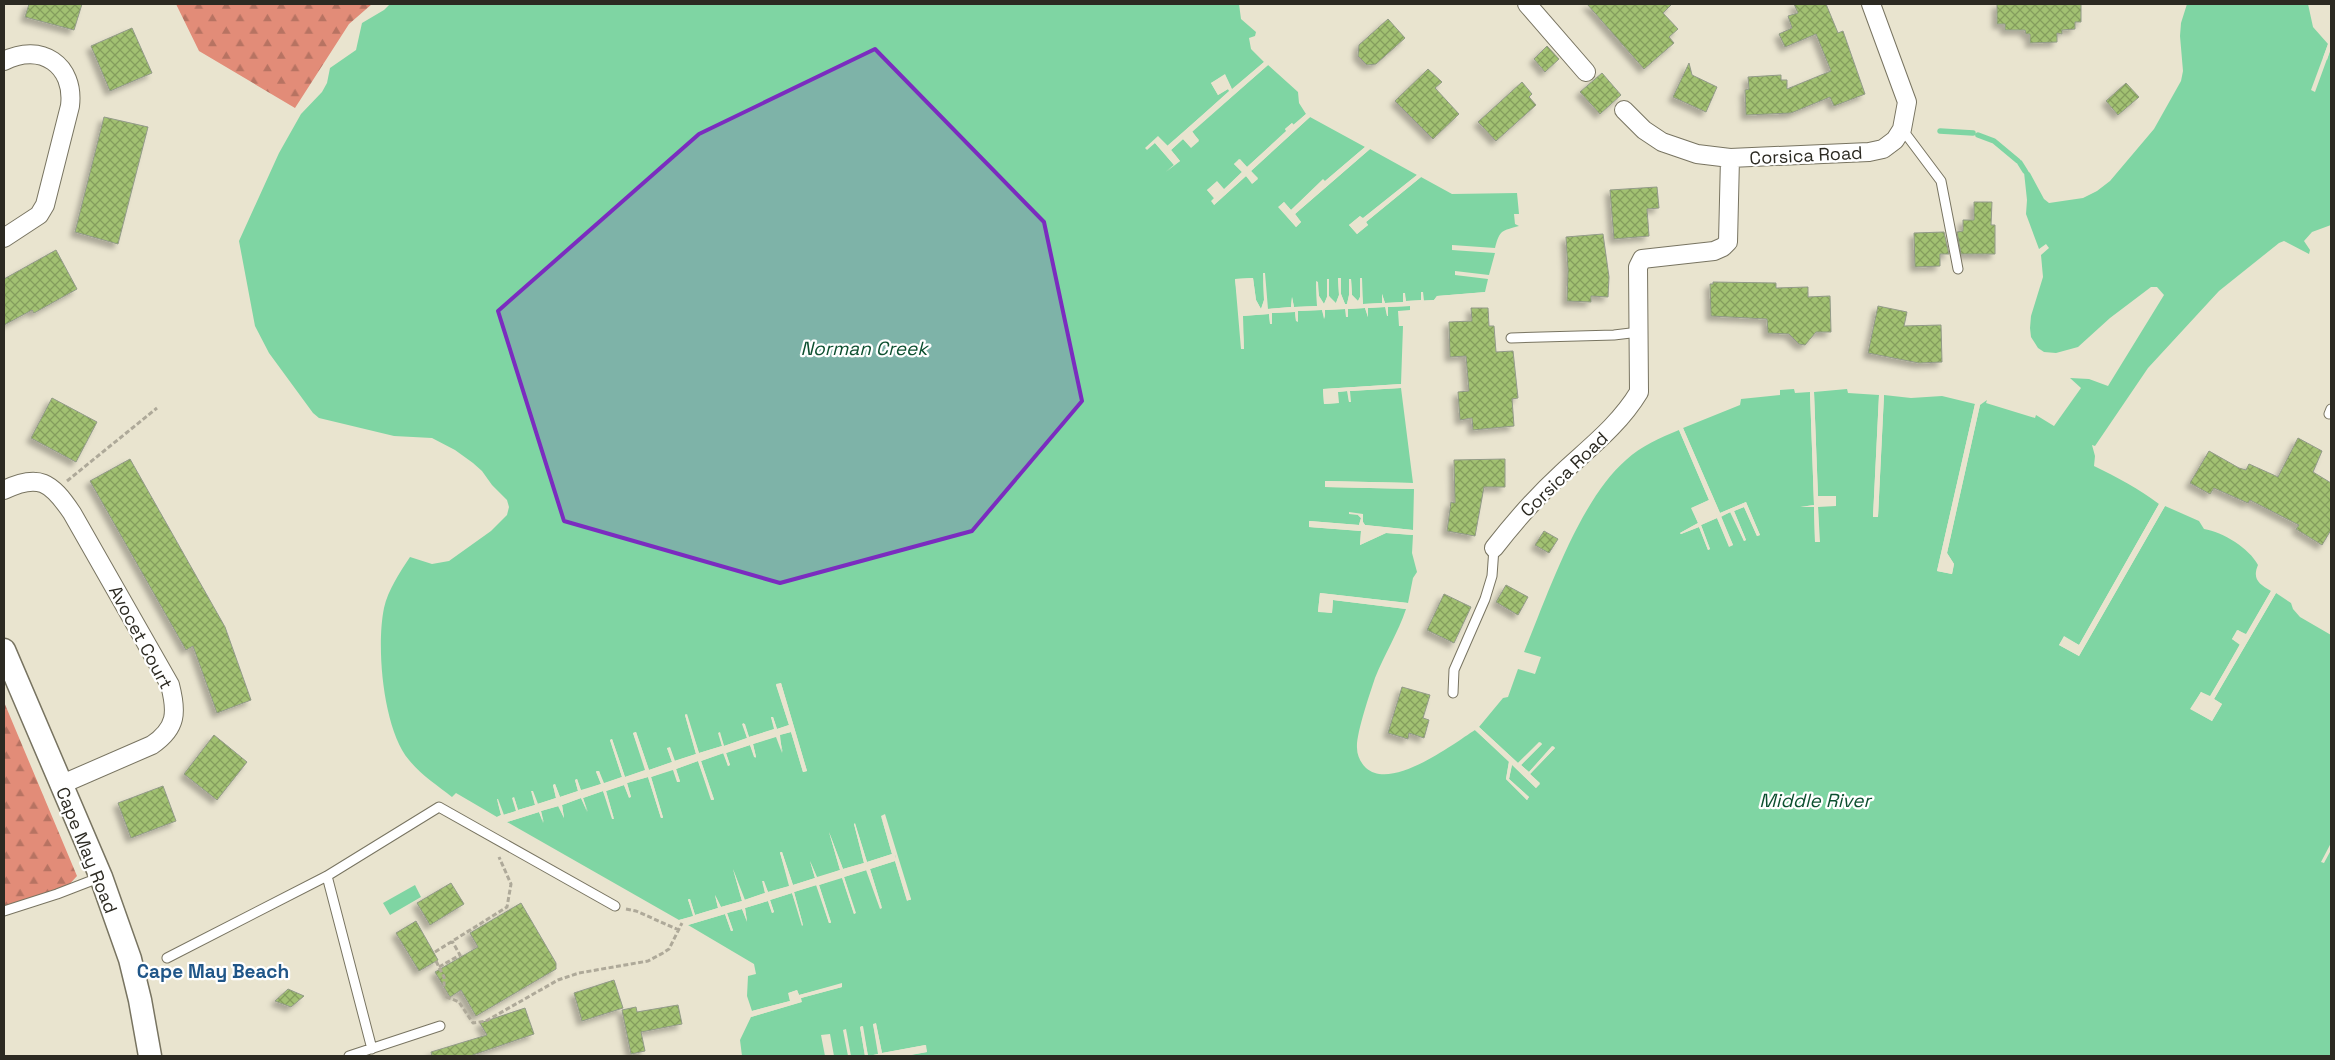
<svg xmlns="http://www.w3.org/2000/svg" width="2335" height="1060" font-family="'Space Grotesk',sans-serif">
<defs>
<pattern id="forest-firs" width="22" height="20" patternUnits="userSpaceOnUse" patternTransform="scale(1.25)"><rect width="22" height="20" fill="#e28c78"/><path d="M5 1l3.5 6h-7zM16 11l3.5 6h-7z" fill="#b77362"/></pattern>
<pattern id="building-cross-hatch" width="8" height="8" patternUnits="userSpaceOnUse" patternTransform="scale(1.25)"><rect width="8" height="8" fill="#a2c172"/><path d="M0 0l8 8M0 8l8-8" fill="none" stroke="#849d5d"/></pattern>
<filter id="shadow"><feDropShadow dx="-4.5" dy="4.5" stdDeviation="2.5" flood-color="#0004"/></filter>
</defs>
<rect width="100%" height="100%" fill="#e9e4cf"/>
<path fill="url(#forest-firs)" d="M 176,4 L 372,4 L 349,24 L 295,108 L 199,51 Z
M 4,702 L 77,876 L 65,889 L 4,911 Z"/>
<path fill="#7fd5a3" d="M 390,4 L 1239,4 L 1241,19 L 1256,32 L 1255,36 L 1249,38 L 1251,49 L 1264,62 L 1232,90 L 1225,75 L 1211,83 L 1218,95 L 1228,89 L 1230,91 L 1167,146 L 1158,137 L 1155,143 L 1174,165 L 1166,172 L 1180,161 L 1171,150 L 1183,139 L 1191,147 L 1199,140 L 1192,132 L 1268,65 L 1298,92 L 1299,103 L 1306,114 L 1293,125 L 1292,123 L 1285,129 L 1287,131 L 1247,167 L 1239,159 L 1234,164 L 1242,172 L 1224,190 L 1217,182 L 1207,190 L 1214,198 L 1214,205 L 1246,176 L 1253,183 L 1258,178 L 1251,171 L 1310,117 L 1365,147 L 1324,182 L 1323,180 L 1291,210 L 1284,202 L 1279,207 L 1296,227 L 1301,222 L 1295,214 L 1370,149 L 1417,175 L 1362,219 L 1360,216 L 1349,225 L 1357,234 L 1368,225 L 1366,222 L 1421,177 L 1452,194 L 1517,193 L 1519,214 L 1514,214 L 1515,224 L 1519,226 C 1502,231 1500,229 1495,248 L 1452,245 L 1452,250 L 1495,253 L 1489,275 L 1455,271 L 1455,275 L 1488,279 L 1485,292 L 1437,296 L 1434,300 L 1406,301 L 1404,293 L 1404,302 L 1385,303 L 1382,294 L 1382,303 L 1363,304 L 1360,279 L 1360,297 L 1358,301 L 1352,295 L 1351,279 L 1349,279 L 1349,295 L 1347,304 L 1345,304 L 1341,294 L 1341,278 L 1338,278 L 1339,295 L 1336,303 L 1334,304 L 1329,296 L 1329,279 L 1327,279 L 1327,297 L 1324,304 L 1319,296 L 1316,281 L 1317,306 L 1294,307 L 1292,297 L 1291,307 L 1267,309 L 1263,273 L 1264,300 L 1261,309 L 1256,300 L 1253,278 L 1235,279 L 1244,349 L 1242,316 L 1269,314 L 1270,323 L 1272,324 L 1272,313 L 1295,312 L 1296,321 L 1298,321 L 1298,311 L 1322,310 L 1324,319 L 1325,310 L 1346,309 L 1346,317 L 1348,309 L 1365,308 L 1368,317 L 1368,308 L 1386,307 L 1387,315 L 1388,315 L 1388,307 L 1410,306 L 1410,310 L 1398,311 L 1399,326 L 1403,326 L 1401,384 L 1323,389 L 1324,404 L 1338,403 L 1338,392 L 1348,391 L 1349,402 L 1350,402 L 1350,391 L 1401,388 L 1413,483 L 1326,481 L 1325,487 L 1414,489 L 1413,530 L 1365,525 L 1363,522 L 1363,514 L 1358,515 L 1361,518 L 1359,525 L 1310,521 L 1309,527 L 1361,531 L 1360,545 L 1386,533 L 1413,535 L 1412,553 L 1417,572 L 1413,578 L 1408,603 L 1320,593 L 1318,611 L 1332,613 L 1333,600 L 1406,609 C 1398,633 1384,655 1375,678 C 1370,693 1356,734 1357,748 C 1357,756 1361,763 1366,768 C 1392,791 1453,744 1475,730 L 1509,762 L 1506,779 L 1527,800 L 1529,797 L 1509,779 L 1512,764 L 1536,788 L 1540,784 L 1530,774 L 1555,748 L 1552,746 L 1529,772 L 1521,765 L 1542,744 L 1539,742 L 1518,763 L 1479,727 L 1503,698 L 1508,697 L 1518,669 L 1535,674 L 1541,657 L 1524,652 C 1548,594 1579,501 1626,460 C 1641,446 1660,438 1679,430 L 1709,500 L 1692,508 L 1698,523 L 1680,533 L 1681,534 L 1699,527 L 1708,550 L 1710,549 L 1701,525 L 1717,518 L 1729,546 L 1733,545 L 1721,516 L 1731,512 L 1744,541 L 1746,540 L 1734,511 L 1744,507 L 1757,536 L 1760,535 L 1746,502 L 1720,513 L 1683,428 L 1740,405 L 1741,399 L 1780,395 L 1780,390 L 1794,389 L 1795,393 L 1810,392 L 1814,505 L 1801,507 L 1814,506 L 1815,542 L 1819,542 L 1818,506 L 1836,506 L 1836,496 L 1818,497 L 1814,392 L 1847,389 L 1848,393 L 1879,395 L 1873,517 L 1878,517 L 1884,395 L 1911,398 L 1942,396 L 1975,404 L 1937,571 L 1952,574 L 1954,564 L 1947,553 L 1980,405 L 1987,400 L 1986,403 L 2035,418 L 2036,415 L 2054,426 L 2081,388 L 2070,378 L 2089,379 L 2108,386 L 2164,295 L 2157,287 L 2151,287 L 2110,318 L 2078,347 L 2056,353 L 2044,352 L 2038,348 L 2031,337 L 2030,328 L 2031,316 L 2043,277 L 2041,255 L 2049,248 L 2046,244 L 2039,249 L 2026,214 L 2027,200 L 2024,172 L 2027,170 L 2030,173 L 2044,199 L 2049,203 L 2083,198 L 2097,191 L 2110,181 L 2154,129 L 2181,81 L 2183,71 L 2180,36 L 2181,23 L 2187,4 L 2308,4 L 2313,27 L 2328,44 L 2323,58 L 2327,60 L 2331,48 L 2331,225 L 2312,232 L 2304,241 L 2310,250 L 2309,254 L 2284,241 L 2279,243 L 2219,291 L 2148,368 L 2095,446 L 2092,445 L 2095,456 L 2094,466 C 2117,477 2139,489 2159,504 L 2079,645 L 2064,637 L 2059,645 L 2079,656 L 2165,506 L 2199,521 L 2204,529 C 2223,532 2249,548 2258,565 C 2252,579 2259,584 2271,591 L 2246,635 L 2238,630 L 2232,639 L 2240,644 L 2210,697 L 2201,692 L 2191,709 L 2212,721 L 2222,704 L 2214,699 L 2276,593 L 2291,603 L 2293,609 L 2300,617 L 2331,635 L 2331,843 L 2321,862 L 2324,863 L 2331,850 L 2331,1056 L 906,1056 L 927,1052 L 926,1045 L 882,1053 L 876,1024 L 873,1024 L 879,1054 L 868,1056 L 862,1026 L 860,1027 L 865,1056 L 851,1056 L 846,1029 L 843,1030 L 848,1056 L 834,1056 L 830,1034 L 821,1035 L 825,1056 L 742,1056 L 740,1040 L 751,1017 L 801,1002 L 801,998 L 842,987 L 842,984 L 799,995 L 797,990 L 789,993 L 790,1001 L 752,1011 L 747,996 L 748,976 L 756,974 L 754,964 L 688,925 L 725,914 L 731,931 L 733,930 L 727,913 L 742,909 L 747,921 L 745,908 L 768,901 L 772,913 L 774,912 L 770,900 L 792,893 L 803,925 L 794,892 L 817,885 L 829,923 L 831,922 L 819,885 L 842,877 L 854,914 L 855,913 L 844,877 L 867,870 L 882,908 L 870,869 L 895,861 L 907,900 L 911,900 L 881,816 L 892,854 L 867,862 L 855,824 L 854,824 L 864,863 L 843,869 L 829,832 L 840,870 L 817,878 L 810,861 L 815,878 L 793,885 L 782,852 L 780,853 L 790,886 L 768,892 L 763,881 L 765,893 L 744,900 L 733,869 L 742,901 L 721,907 L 715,895 L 718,908 L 695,915 L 690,899 L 688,900 L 694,916 L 679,920 L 507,822 L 539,812 L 543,823 L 541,811 L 559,806 L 564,818 L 562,805 L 581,798 L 587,812 L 583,798 L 603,791 L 614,819 L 606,791 L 624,785 L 629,797 L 631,797 L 627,783 L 648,777 L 661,818 L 663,817 L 651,777 L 673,769 L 678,782 L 680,781 L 676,769 L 698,761 L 712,800 L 714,799 L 701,761 L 724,753 L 728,766 L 730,765 L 726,753 L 750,745 L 754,757 L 756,757 L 753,744 L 777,736 L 783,753 L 779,735 L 791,732 L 803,772 L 807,771 L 781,683 L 776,685 L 789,725 L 777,729 L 773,717 L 771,717 L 775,729 L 749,737 L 745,724 L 743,724 L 747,738 L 724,746 L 719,732 L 722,746 L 699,753 L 686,714 L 685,715 L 696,754 L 674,761 L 670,748 L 667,748 L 672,762 L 649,770 L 636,732 L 633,733 L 646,770 L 625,777 L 612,739 L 610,740 L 622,777 L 603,784 L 599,771 L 596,772 L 601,784 L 581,791 L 577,779 L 575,780 L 578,791 L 560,797 L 555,784 L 553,785 L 556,798 L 537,804 L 532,791 L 535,805 L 518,810 L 514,797 L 516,811 L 503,815 L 497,799 L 501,815 L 497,817 L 456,793 L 452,797 C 437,785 421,775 409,760 C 383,729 376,647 384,608 C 388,590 400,572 410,557 L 432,564 L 449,561 L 491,531 L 507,515 L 509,507 L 507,500 L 492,485 L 482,471 L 473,463 L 455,450 L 432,438 L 394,436 L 319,418 L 313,413 L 269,353 L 255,326 L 239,241 L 279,153 L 301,114 L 322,92 L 327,83 L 330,68 L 356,50 L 362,23 L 384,10 Z
M 415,885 L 421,897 L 390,915 L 383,903 Z"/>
<path fill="#e9e4cf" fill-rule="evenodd" d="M 2328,44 L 2331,48 L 2315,92 L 2311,90 Z
M 1264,62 L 1265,63 L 1241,85 L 1266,64 L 1268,65 L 1192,131 L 1199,141 L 1191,148 L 1183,139 L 1171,150 L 1180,161 L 1166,171 L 1174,165 L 1155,143 L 1147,150 L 1145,148 L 1158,136 L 1168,146 L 1229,91 L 1228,89 L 1218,95 L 1211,83 L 1225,74 L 1232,89 ZM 1233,92 L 1190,130 L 1196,140 L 1191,144 L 1183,137 L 1169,148 L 1169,152 L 1176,160 L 1175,162 L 1157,141 L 1158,140 L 1169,148 Z
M 1306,114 L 1308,115 L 1295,127 L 1292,127 L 1288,133 L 1249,169 L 1246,169 L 1240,162 L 1238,164 L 1245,173 L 1235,183 L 1245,174 L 1253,180 L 1254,178 L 1249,173 L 1249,170 L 1308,116 L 1310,117 L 1251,171 L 1258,179 L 1252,184 L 1246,176 L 1214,205 L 1211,201 L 1214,198 L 1207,190 L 1217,181 L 1224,189 L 1242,172 L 1234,164 L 1240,159 L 1247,167 L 1286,131 L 1285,129 L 1292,123 L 1294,125 Z
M 1365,147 L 1370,149 L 1295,214 L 1301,222 L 1296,227 L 1278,207 L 1284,202 L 1291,210 L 1323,179 L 1325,181 Z
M 1417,175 L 1421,177 L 1366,222 L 1368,225 L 1357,234 L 1349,225 L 1360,216 L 1363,218 Z
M 1263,273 L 1265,273 L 1268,309 L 1291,307 L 1292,297 L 1294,307 L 1317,306 L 1316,281 L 1318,282 L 1319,296 L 1324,304 L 1327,297 L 1327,279 L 1329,279 L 1329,296 L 1336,303 L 1339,295 L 1338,278 L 1341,278 L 1341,294 L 1345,304 L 1347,304 L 1349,295 L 1349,279 L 1351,279 L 1352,295 L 1358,301 L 1360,297 L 1360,278 L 1362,278 L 1363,304 L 1382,303 L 1382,294 L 1385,303 L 1403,302 L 1403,293 L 1405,293 L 1406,301 L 1421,300 L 1421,292 L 1423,292 L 1424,301 L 1434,300 L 1437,296 L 1487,292 L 1485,295 L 1439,298 L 1435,303 L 1387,305 L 1410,304 L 1412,306 L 1410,312 L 1410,306 L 1388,307 L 1388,316 L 1387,316 L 1385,307 L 1368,308 L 1368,317 L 1365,308 L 1348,309 L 1348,317 L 1346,317 L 1345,309 L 1325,310 L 1325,319 L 1322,310 L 1298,311 L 1298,322 L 1296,321 L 1295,312 L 1272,313 L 1272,324 L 1270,324 L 1269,314 L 1243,316 L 1244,349 L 1241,349 L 1235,279 L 1253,278 L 1256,300 L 1261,309 L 1264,300 ZM 1238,281 L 1250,281 L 1257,310 L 1263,311 L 1265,306 L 1266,311 L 1240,314 Z
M 1401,384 L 1401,388 L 1350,391 L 1351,402 L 1349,402 L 1347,391 L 1338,392 L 1339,403 L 1324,404 L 1323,389 Z
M 1810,392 L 1814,392 L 1818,496 L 1836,496 L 1836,506 L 1818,507 L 1820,542 L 1815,542 L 1814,507 L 1800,507 L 1814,505 Z
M 1879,395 L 1884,395 L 1878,517 L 1873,517 Z
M 1975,404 L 1977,404 L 1940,569 L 1950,571 L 1951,564 L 1945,552 L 1978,404 L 1980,405 L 1947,553 L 1954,564 L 1952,574 L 1937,571 Z
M 1683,428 L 1720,513 L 1746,502 L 1760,535 L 1757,536 L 1744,507 L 1734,511 L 1746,540 L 1744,541 L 1730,512 L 1721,517 L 1733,545 L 1729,547 L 1717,518 L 1701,525 L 1710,549 L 1708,550 L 1699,527 L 1681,534 L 1680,533 L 1698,523 L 1691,508 L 1709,500 L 1679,430 ZM 1712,501 L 1718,516 L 1700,522 L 1695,509 Z
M 1325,481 L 1413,483 L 1414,486 L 1328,485 L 1414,487 L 1414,489 L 1325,487 Z
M 2159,504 L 2162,505 L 2081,647 L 2078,647 L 2065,640 L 2062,644 L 2078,653 L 2163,505 L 2165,506 L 2079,656 L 2059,645 L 2064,636 L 2079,645 Z
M 1349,512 L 1363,514 L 1363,522 L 1365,525 L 1413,530 L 1413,532 L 1364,528 L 1362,525 L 1359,528 L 1312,525 L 1361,528 L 1363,541 L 1386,530 L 1413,533 L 1413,535 L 1386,533 L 1360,545 L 1361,531 L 1309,527 L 1309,521 L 1359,525 L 1361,518 L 1358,515 L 1349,514 Z
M 2271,591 L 2274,592 L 2248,636 L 2245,637 L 2238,633 L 2235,639 L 2243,644 L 2238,653 L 2274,592 L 2276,593 L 2214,699 L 2222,704 L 2212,721 L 2190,709 L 2201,692 L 2210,696 L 2240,645 L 2232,639 L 2237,630 L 2246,634 ZM 2202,695 L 2211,699 L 2218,705 L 2211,718 L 2194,708 Z
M 1320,593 L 1408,603 L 1407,606 L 1322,596 L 1321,609 L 1330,610 L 1331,600 L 1333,598 L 1407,606 L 1406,609 L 1333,600 L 1332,613 L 1318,612 Z
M 781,683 L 807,771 L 803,772 L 791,732 L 780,735 L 782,753 L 776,737 L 753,744 L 756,757 L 755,758 L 750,745 L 726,753 L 730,765 L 728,766 L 723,753 L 701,761 L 714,800 L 711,800 L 698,761 L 676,769 L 680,782 L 677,782 L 673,770 L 651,777 L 663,818 L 661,818 L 648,777 L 627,783 L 631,797 L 629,798 L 624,785 L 606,791 L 614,819 L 612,819 L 603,791 L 583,798 L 588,812 L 581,798 L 562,805 L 564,818 L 558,806 L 541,811 L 544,823 L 539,812 L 507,822 L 505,821 L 792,729 L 791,727 L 519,813 L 500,818 L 497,817 L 501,815 L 497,799 L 498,799 L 504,815 L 516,811 L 512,798 L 514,797 L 518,810 L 535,805 L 531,791 L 533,791 L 538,804 L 556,798 L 553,785 L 555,784 L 560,797 L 578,791 L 575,780 L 577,779 L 581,790 L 601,784 L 596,771 L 599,771 L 604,783 L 622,777 L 610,740 L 612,739 L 625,777 L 645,770 L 633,733 L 636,732 L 649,770 L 672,762 L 667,748 L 670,747 L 675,761 L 696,754 L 685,715 L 687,714 L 699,753 L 722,746 L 718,733 L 720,732 L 724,746 L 747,738 L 742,724 L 744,723 L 749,737 L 774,729 L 771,717 L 773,717 L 777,729 L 789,725 L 776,684 Z
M 1479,727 L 1518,763 L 1540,742 L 1542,744 L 1521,765 L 1529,772 L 1553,746 L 1555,748 L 1530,774 L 1540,783 L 1536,788 L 1512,765 L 1509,779 L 1529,797 L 1527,800 L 1506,779 L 1509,761 L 1475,730 L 1477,728 L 1512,762 L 1536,784 L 1537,783 L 1477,728 Z
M 885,814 L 911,899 L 907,901 L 895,861 L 870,869 L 882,908 L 880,909 L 866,870 L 844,877 L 856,913 L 854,914 L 842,878 L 819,885 L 831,923 L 829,923 L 816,885 L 794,892 L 803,925 L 802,926 L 792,893 L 770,900 L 774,912 L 772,913 L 768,901 L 745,908 L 747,922 L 742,909 L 727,913 L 733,931 L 731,931 L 725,914 L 688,925 L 686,924 L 896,859 L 895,855 L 681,922 L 679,920 L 693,916 L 688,899 L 690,899 L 695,915 L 718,908 L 715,895 L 721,907 L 742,901 L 733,869 L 745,900 L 765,893 L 762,881 L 764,881 L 768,892 L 789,886 L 780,852 L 782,852 L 793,885 L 815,878 L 810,861 L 817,877 L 840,870 L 829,832 L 843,869 L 864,863 L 854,824 L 855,823 L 867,862 L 892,854 L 881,816 Z
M 842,983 L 842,987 L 801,998 L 802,1002 L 751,1017 L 752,1014 L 768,1009 L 752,1014 L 752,1011 L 790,1001 L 788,993 L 797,990 L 799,995 Z
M 876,1023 L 882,1053 L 925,1045 L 927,1052 L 903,1056 L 905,1054 L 924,1050 L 924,1048 L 880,1056 L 865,1056 L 860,1027 L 863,1026 L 868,1056 L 878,1054 L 873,1024 Z"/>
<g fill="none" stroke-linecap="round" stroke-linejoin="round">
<path stroke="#7fd5a3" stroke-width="5.5" d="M 1940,131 L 1973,133
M 1978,135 L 1994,141 L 2018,161
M 2020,163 L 2025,171"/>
</g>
<path fill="url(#building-cross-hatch)" stroke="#929a88" filter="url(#shadow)" d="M 29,4 L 82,4 L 74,30 L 25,17 Z
M 1587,4 L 1672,4 L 1663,13 L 1678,29 L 1669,37 L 1674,43 L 1644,69 Z
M 1794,4 L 1826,4 L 1838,33 L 1843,31 L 1865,94 L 1834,106 L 1830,97 L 1791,113 L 1746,115 L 1745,90 L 1749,89 L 1748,77 L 1781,75 L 1781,80 L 1787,80 L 1787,89 L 1831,71 L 1816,34 L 1785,47 L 1779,34 L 1792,28 L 1788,16 L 1798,13 Z
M 1997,4 L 2081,4 L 2081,22 L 2075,22 L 2075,29 L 2062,30 L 2062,34 L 2057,33 L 2057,42 L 2030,43 L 2030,34 L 2026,34 L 2025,30 L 2005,30 L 2005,24 L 1997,24 Z
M 1388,19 L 1405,38 L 1376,64 L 1367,65 L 1358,56 L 1359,45 Z
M 132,28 L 152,73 L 110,91 L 91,46 Z
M 1547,46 L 1559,59 L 1545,72 L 1534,59 Z
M 1689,63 L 1692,75 L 1717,87 L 1706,112 L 1673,97 Z
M 1428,69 L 1442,82 L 1435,88 L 1459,114 L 1433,139 L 1395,101 Z
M 1602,73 L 1621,95 L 1600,114 L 1580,92 Z
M 1522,82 L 1532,94 L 1529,97 L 1536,105 L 1496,141 L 1478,122 Z
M 2126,83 L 2139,97 L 2118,115 L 2106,101 Z
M 104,117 L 148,127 L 118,244 L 75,232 Z
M 1657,187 L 1659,208 L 1647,209 L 1649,236 L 1614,239 L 1610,190 Z
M 1974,202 L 1992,202 L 1991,225 L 1995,225 L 1995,254 L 1961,254 L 1957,232 L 1963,231 L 1963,220 L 1974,220 Z
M 1944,232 L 1949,254 L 1940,254 L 1940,266 L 1915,267 L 1914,233 Z
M 1603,234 L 1609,277 L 1608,297 L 1591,296 L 1591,302 L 1567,301 L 1568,270 L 1566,237 Z
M 56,250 L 77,289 L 34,313 L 32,310 L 4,325 L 4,279 Z
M 1713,282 L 1776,283 L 1776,288 L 1808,287 L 1808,297 L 1830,296 L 1831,332 L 1816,332 L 1805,345 L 1799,344 L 1789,334 L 1768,333 L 1767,319 L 1711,316 L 1710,284 L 1713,284 Z
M 1878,306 L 1907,312 L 1904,326 L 1941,325 L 1942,362 L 1919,363 L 1868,353 Z
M 1471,308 L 1488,308 L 1489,326 L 1494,326 L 1496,352 L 1513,351 L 1518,398 L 1512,399 L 1514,426 L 1473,430 L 1472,418 L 1460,420 L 1458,392 L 1469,391 L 1466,356 L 1450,357 L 1449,322 L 1472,321 Z
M 52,398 L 97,422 L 76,462 L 31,438 Z
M 2298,438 L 2322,451 L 2313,472 L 2331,483 L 2331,530 L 2322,545 L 2296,529 L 2299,525 L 2250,500 L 2248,503 L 2214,488 L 2210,494 L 2190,483 L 2209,451 L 2239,468 L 2246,470 L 2249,464 L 2278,477 Z
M 130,459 L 225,627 L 251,700 L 217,713 L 193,646 L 186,650 L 90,481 Z
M 1505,459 L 1505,487 L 1484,487 L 1475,536 L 1447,531 L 1451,502 L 1455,503 L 1454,460 Z
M 1544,531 L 1558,539 L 1549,553 L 1535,545 Z
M 1506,585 L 1528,597 L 1518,615 L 1496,602 Z
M 1444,594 L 1471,607 L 1454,643 L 1427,630 Z
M 1402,687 L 1430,695 L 1423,718 L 1429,720 L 1424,738 L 1409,733 L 1408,739 L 1388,733 Z
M 214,735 L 247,762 L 217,800 L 184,774 Z
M 163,786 L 176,821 L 131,838 L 118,803 Z
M 451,883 L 464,904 L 430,925 L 417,903 Z
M 521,903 L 556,963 L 556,969 L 476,1016 L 461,990 L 450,997 L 435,972 L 478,947 L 470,933 Z
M 416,921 L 438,960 L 419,971 L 396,933 Z
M 614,980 L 623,1008 L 582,1021 L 574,993 Z
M 288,989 L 304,996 L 291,1007 L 275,1001 Z
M 678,1005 L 682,1024 L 641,1032 L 645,1051 L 631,1054 L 622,1010 L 636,1007 L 637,1012 Z
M 525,1008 L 534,1034 L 470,1056 L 432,1056 L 431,1052 L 487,1035 L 480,1023 Z"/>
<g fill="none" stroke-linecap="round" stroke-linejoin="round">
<defs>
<path id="service" d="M 1902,129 L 1941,181 L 1958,269
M 1511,338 L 1614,335 L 1639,332
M 2329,414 L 2331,409
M 1453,693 L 1454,670 L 1485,599 L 1492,576 L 1494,548
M 327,876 L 372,1049
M 4,911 L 57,894 L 101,877
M 167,958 L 327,876 L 439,807 L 615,906
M 349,1056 L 440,1026"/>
<path id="minor" d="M 1527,4 L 1586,72
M 4,61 C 41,42 75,65 70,106 L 45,205 L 39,215 L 4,238
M 1624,110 L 1644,130 L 1662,142 L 1697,154 L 1730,158 L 1869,152 L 1883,149 L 1895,140 L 1902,129 L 1907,102 L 1871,4
M 4,490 C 39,473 51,482 72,513 L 170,685 C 177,712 177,728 152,745 L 60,785
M 1494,548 C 1515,521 1537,496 1562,473 C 1590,447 1619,425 1639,392 L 1638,267 L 1642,259 L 1714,251 L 1723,247 L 1728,242 L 1730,158"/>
<path id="tertiary" d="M 4,650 L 101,877 L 130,959 L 140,1000 L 150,1056"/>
</defs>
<use href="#service" stroke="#787461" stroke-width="11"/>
<use href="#minor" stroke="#787461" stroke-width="20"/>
<use href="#tertiary" stroke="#787461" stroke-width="25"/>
<path stroke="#aea999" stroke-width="3" stroke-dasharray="5 2.5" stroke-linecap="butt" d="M 67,481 L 157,408
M 626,909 L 636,911 L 679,930
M 435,952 L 507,907 L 511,884 L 499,857
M 436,961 L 444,977 L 444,991 L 447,997 L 459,1002 L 473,1023 L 486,1021 L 558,980 L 579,973 L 648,961 L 663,953 L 669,949 L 682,923
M 439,967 L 460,955 L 452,941"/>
<use href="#service" stroke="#fff" stroke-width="9"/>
<use href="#minor" stroke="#fff" stroke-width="18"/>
<use href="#tertiary" stroke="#fff" stroke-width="22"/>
</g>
<path fill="#7b2cbf" fill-opacity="0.2" stroke="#7b2cbf" stroke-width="4" stroke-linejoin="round" d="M 875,49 L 1044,222 L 1082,401 L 972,531 L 780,583 L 564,521 L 498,311 L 699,134 Z"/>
<g text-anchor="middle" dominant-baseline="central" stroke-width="4.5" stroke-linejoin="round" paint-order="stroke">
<g font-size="18" fill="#2c2a22" stroke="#fff">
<text transform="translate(1806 155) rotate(-3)">Corsica Road</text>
<text transform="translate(1564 474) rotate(-44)">Corsica Road</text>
<text transform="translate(141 637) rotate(62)">Avocet Court</text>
<text transform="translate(87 850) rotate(68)">Cape May Road</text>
</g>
<g font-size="19" font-style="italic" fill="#0d5030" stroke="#fff">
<text x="864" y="348">Norman Creek</text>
<text x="1815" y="800">Middle River</text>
</g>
<g font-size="19" font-weight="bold" fill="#205688" stroke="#fff">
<text x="213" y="971">Cape May Beach</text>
</g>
</g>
<rect width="2335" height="1060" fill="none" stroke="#2c2a22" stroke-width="10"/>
</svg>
